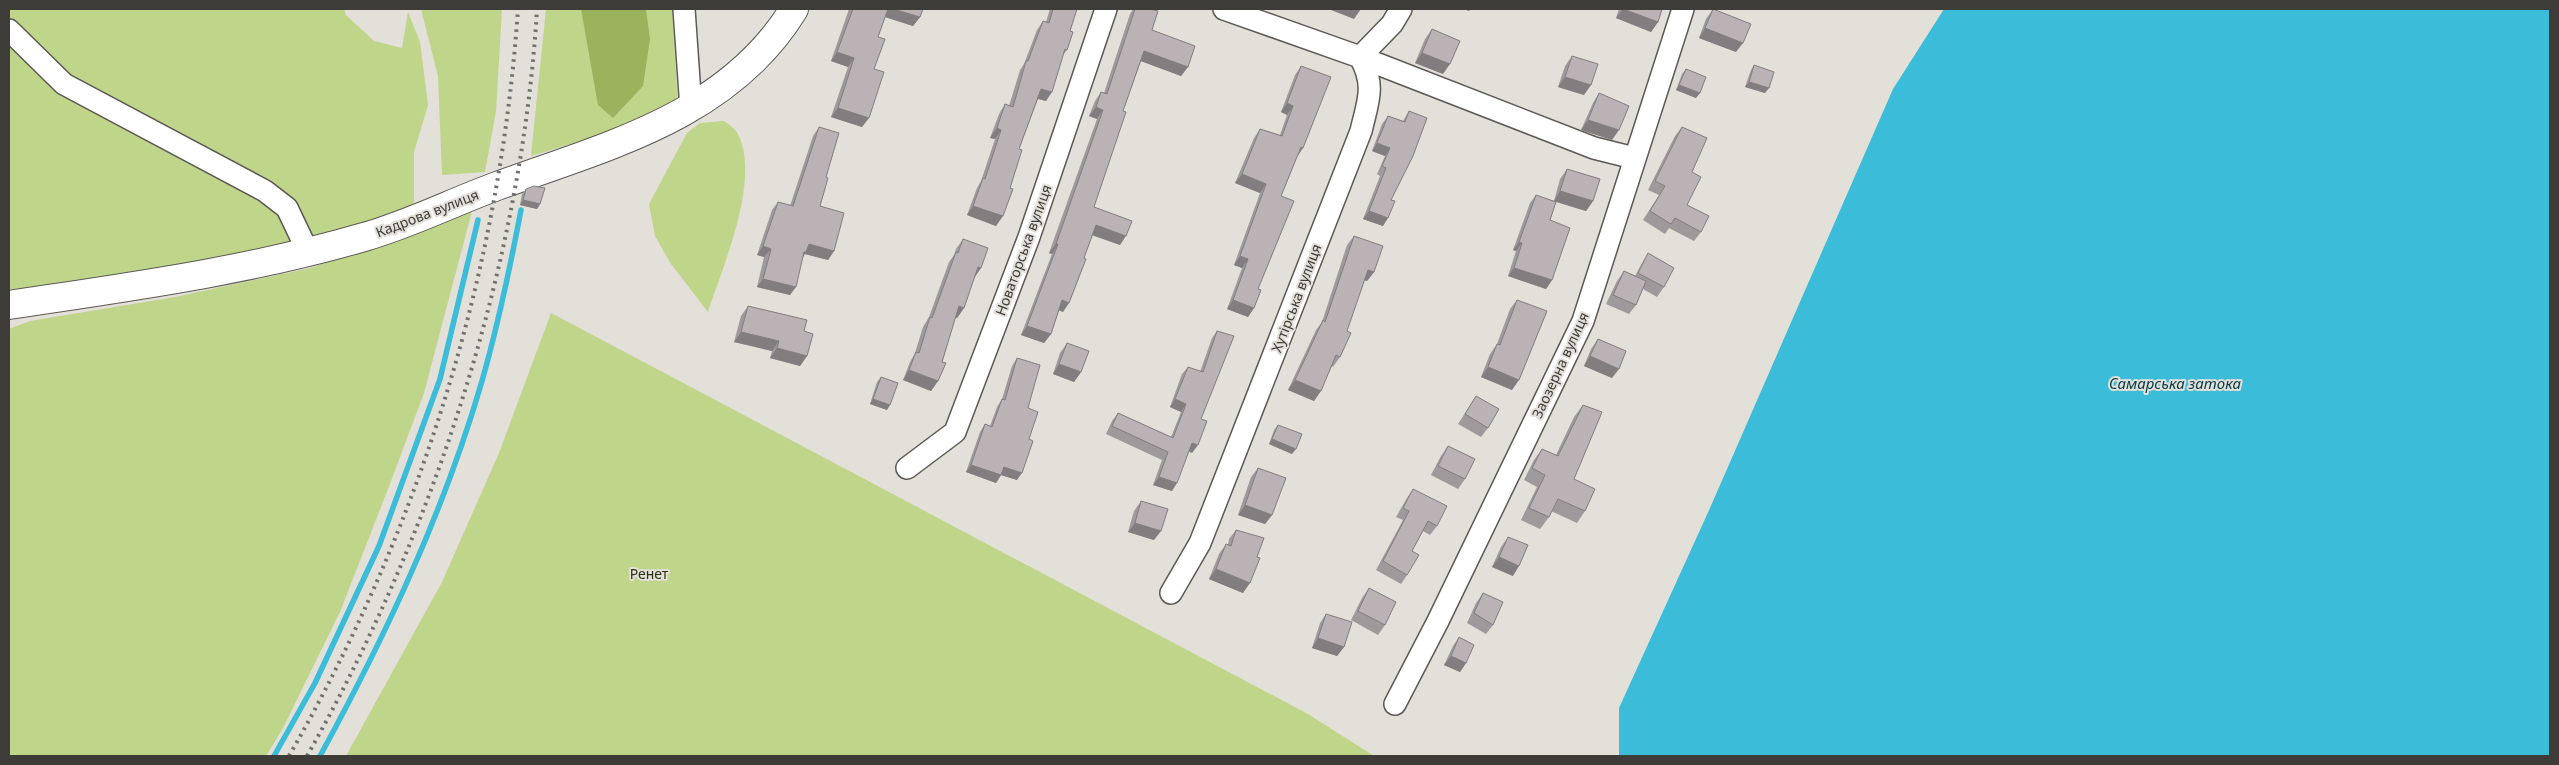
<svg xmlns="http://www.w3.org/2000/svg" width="2559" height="765" font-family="'Noto Sans',sans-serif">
<rect width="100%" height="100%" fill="#e3dfd9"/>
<path fill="#bfd589" d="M 9,9 L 344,9 L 346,15 L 374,41 L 402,48 L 408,12 L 420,42 L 428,105 L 414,152 L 414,203 L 388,222 L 106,286 L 9,289 Z
M 421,9 L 502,9 L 496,111 L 485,172 L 442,175 L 438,76 Z
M 546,9 L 672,9 L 678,106 L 607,133 L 531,156 Z
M 724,121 C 728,124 736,129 738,134 C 761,180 723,265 708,312 L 671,264 L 655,236 L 649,204 L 687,133 L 700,123 Z
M 472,211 L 424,393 L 388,489 L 340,612 L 283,728 L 266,756 L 9,756 L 9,329 L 30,321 L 175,297 L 310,268 L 440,225 Z
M 551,313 L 1308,714 L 1374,756 L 346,756 L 442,582 L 499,453 Z"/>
<path fill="#9cb35d" d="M 581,9 L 646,9 L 650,39 L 643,86 L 613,118 L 598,105 Z"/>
<path fill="#3bbcd8" d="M 1944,9 L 2550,9 L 2550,756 L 1619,756 L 1619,708 L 1710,508 L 1893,89 Z"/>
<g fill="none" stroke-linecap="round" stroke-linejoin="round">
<path stroke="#3bbcd8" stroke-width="5.5" d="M 274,756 L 315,683 L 379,546 L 440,379 L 478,220
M 320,756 C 385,637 444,512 482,381 C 498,325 510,268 521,210"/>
<defs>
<path id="minor" d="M 684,9 L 691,109
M 1224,9 L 1360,57 L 1594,148 L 1634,158
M 9,30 L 64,84 L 265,191 L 287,208 L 308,252
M 907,468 L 955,432 L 1029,237 L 1106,9
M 1171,593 L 1200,543 L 1361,131 C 1368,101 1376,86 1360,57 L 1392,24 L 1401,9
M 1395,704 L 1438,621 L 1583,321 L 1683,9"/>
<path id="tertiary" d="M 9,305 C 128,287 248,271 364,237 C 410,224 453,202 497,186 C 607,146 729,116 794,9"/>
</defs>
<use href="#minor" stroke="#5c5954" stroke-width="24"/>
<use href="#tertiary" stroke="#5c5954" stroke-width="30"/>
<use href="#minor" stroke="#fff" stroke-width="21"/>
<use href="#tertiary" stroke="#fff" stroke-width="28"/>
<path stroke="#72706c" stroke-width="4" stroke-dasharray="2.5 5" stroke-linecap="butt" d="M 289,756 C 420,528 500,272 518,9
M 307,756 C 433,534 522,264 537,9"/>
</g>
<path fill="#a0999c" d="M 849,9 L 923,9 L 920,17 L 913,26 L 885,17 L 878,37 L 874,69 L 862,127 L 831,117 L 848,67 L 831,61 Z
M 1050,9 L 1077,9 L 1070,31 L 1067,50 L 1063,55 L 1046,101 L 1038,99 L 1019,149 L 996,226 L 967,215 L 977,188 L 981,181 L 995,139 L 990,138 L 999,114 L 1005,104 L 1009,106 L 1020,70 L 1024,64 L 1037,30 L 1043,21 L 1046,22 Z
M 1133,9 L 1150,9 L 1152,30 L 1188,67 L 1181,76 L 1141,61 L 1123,111 L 1094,207 L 1120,245 L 1092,235 L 1063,312 L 1059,310 L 1051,334 L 1044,343 L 1021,335 L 1052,254 L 1049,253 L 1097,119 L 1089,116 L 1095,101 L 1101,92 L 1104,93 L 1130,14 Z
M 1619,9 L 1662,9 L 1658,22 L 1651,32 L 1616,18 Z
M 1713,9 L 1736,52 L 1699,38 L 1706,19 Z
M 1432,29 L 1443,74 L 1415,63 L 1425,39 Z
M 1572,56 L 1584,95 L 1558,87 L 1565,66 Z
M 1754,65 L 1765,93 L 1745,87 L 1751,70 Z
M 1301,66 L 1297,157 L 1281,196 L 1258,289 L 1254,308 L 1248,317 L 1227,309 L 1242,268 L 1234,265 L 1260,193 L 1235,183 L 1254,138 L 1260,129 L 1280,135 L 1287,115 L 1281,112 L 1295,75 Z
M 1686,69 L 1696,98 L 1676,90 L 1682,74 Z
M 1599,93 L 1612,140 L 1581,130 L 1593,103 Z
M 1409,111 L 1391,200 L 1383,226 L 1363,219 L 1380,176 L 1377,174 L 1385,156 L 1372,151 L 1382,124 L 1388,116 L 1403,121 Z
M 819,127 L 826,177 L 820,206 L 834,251 L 828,260 L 805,254 L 803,257 L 790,295 L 757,287 L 764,257 L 757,255 L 772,210 L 778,202 L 790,206 L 813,136 Z
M 1682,127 L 1692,172 L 1687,205 L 1701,232 L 1694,241 L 1669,228 L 1665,234 L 1643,220 L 1659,195 L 1648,190 L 1675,136 Z
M 1567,169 L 1593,201 L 1586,211 L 1556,202 L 1550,220 L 1552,280 L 1546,289 L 1508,276 L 1516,251 L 1513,250 L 1530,203 L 1536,195 L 1554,201 L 1560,179 Z
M 526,189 L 540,204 L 537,209 L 520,205 L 522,194 Z
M 1354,236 L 1374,272 L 1367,281 L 1364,280 L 1347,331 L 1340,357 L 1333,367 L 1332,366 L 1314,401 L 1288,390 L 1316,330 L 1322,322 L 1347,245 Z
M 963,239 L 981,268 L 974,278 L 964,308 L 957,318 L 955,317 L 942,362 L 938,381 L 931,391 L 903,380 L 910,362 L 915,353 L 923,327 L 929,317 L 949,262 L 954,255 L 956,249 Z
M 1648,253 L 1664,287 L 1657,297 L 1643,289 L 1636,305 L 1629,314 L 1606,304 L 1617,281 L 1624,271 L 1635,276 L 1642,263 Z
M 1517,300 L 1512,390 L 1481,377 L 1490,354 L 1497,344 L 1510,309 Z
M 748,306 L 804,331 L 807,356 L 800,366 L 770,358 L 772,351 L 734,342 L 741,316 Z
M 1217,331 L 1201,419 L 1192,453 L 1189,451 L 1172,491 L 1153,485 L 1162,460 L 1106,434 L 1112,421 L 1118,413 L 1171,437 L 1181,412 L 1170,407 L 1182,374 L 1188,367 L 1200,372 L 1212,338 Z
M 1598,339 L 1612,378 L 1584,366 L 1591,349 Z
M 1067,343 L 1081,372 L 1074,382 L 1053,374 L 1060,353 Z
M 1017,358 L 1028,408 L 1029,439 L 1017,480 L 1001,475 L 996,483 L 966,472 L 980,432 L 985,424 L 990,426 L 997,407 L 1002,399 L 1012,366 Z
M 881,377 L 887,410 L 870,404 L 877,382 Z
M 1476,396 L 1488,428 L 1481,437 L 1458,424 Z
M 1583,405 L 1574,479 L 1585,511 L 1577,523 L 1551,511 L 1549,517 L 1540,529 L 1521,520 L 1537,487 L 1524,480 L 1534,460 L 1542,449 L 1556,455 L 1574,417 Z
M 1278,425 L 1292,454 L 1269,444 L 1274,430 Z
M 1448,446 L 1465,479 L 1458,489 L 1431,475 L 1441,456 Z
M 1258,468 L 1272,515 L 1265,524 L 1238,515 L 1251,477 Z
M 1413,489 L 1437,526 L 1430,535 L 1423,531 L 1412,551 L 1407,575 L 1401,584 L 1376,570 L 1403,520 L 1396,517 L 1407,498 Z
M 1141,501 L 1154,540 L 1128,532 L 1134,511 Z
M 1236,530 L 1257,557 L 1243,593 L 1209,579 L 1219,554 L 1226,544 L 1228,545 L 1229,539 Z
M 1508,537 L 1513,576 L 1492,567 L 1501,547 Z
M 1369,588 L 1385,625 L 1378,635 L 1351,620 L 1362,598 Z
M 1483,593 L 1493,625 L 1486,634 L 1467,623 L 1476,603 Z
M 1326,614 L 1344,647 L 1337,656 L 1312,648 L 1320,623 Z
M 1459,637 L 1466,663 L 1460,672 L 1444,665 L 1453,646 Z"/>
<path fill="#827d7f" d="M 887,9 L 893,9 L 920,17 L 913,26 L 882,16 Z
M 1332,9 L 1361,9 L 1354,19 L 1331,10 Z
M 1463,9 L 1471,9 L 1469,11 Z
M 1623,9 L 1658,22 L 1651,32 L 1616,18 Z
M 1705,28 L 1743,43 L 1736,52 L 1699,38 Z
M 1144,51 L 1188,67 L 1181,76 L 1138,60 Z
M 837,52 L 854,58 L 848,67 L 831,61 Z
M 1422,53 L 1450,64 L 1443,74 L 1415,63 Z
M 1565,77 L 1591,85 L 1584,95 L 1558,87 Z
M 1749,82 L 1769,88 L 1765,93 L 1745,87 Z
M 1679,85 L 1700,93 L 1696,98 L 1676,90 Z
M 1041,89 L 1052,92 L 1046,101 L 1035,98 Z
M 1287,103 L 1293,106 L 1287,115 L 1281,112 Z
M 1096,107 L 1103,110 L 1097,119 L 1089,116 Z
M 838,108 L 869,118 L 862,127 L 831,117 Z
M 1588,120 L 1619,130 L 1612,140 L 1581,130 Z
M 997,128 L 1001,130 L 995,139 L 990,138 Z
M 1377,143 L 1390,148 L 1385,156 L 1372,151 Z
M 1301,147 L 1303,148 L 1297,157 Z
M 1242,174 L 1266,184 L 1260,193 L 1235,183 Z
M 1560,191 L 1593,201 L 1586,211 L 1554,201 Z
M 523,200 L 540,204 L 537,209 L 520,205 Z
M 973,206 L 1003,216 L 996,226 L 967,215 Z
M 1369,211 L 1388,218 L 1383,226 L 1363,219 Z
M 1096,225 L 1126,236 L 1120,245 L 1089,234 Z
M 1519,242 L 1522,243 L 1516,251 L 1513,250 Z
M 809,244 L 834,251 L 828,260 L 805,254 L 800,261 L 798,260 Z
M 1056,244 L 1058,244 L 1052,254 L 1049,253 Z
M 763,246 L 771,249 L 764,257 L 757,255 Z
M 1240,256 L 1248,259 L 1242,268 L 1234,265 Z
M 978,267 L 981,268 L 974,278 Z
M 1514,268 L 1552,280 L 1546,289 L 1508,276 Z
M 1368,270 L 1374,272 L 1367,281 L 1361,279 Z
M 763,279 L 796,287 L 790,295 L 757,287 Z
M 1062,300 L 1069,303 L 1063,312 L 1056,309 Z
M 1233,300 L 1254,308 L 1248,317 L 1227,309 Z
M 959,306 L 964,308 L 957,318 L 952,316 Z
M 1027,326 L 1051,334 L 1044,343 L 1021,335 Z
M 741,332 L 779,341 L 772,351 L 734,342 Z
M 777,348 L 807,356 L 800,366 L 770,358 Z
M 1590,356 L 1619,369 L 1612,378 L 1584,366 Z
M 1059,364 L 1081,372 L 1074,382 L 1053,374 Z
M 1488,367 L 1519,380 L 1512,390 L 1481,377 Z
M 909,370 L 938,381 L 931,391 L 903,380 Z
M 1295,380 L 1321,391 L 1314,401 L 1288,390 Z
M 873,399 L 890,405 L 887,410 L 870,404 Z
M 1175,399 L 1186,404 L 1181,412 L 1170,407 Z
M 1272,439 L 1296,449 L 1292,454 L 1269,444 Z
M 1192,443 L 1198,445 L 1192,453 L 1186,450 Z
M 971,465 L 1004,467 L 1022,473 L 1017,480 L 1001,475 L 996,483 L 966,472 Z
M 1159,477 L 1177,483 L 1172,491 L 1153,485 Z
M 1245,505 L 1272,515 L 1265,524 L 1238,515 Z
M 1135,523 L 1161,531 L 1154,540 L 1128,532 Z
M 1499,557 L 1519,566 L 1513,576 L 1492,567 Z
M 1216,569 L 1250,583 L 1243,593 L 1209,579 Z
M 1318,638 L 1344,647 L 1337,656 L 1312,648 Z
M 1451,656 L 1466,663 L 1460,672 L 1444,665 Z"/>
<path fill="#bab2b5" stroke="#827d7f" d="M 853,9 L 888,9 L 878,37 L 885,39 L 874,69 L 884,72 L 869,118 L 838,108 L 854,58 L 837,52 Z
M 893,9 L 923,9 L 920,17 Z
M 1053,9 L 1077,9 L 1070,31 L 1073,32 L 1067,50 L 1065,49 L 1052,92 L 1041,89 L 1019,149 L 1022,150 L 1010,188 L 1013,189 L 1003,216 L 973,206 L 983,178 L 985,179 L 1001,130 L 997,128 L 1005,104 L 1013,107 L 1026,61 L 1028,61 L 1043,21 L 1049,23 Z
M 1135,9 L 1150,9 L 1158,11 L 1152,30 L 1195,46 L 1188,67 L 1144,51 L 1123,111 L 1126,112 L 1094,207 L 1132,221 L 1126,236 L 1096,225 L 1084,258 L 1086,259 L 1069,303 L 1062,300 L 1051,334 L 1027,326 L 1058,244 L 1056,244 L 1103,110 L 1096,107 L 1101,92 L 1107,94 Z
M 1623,9 L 1662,9 L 1658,22 Z
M 1713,9 L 1751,24 L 1743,43 L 1705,28 Z
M 1432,29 L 1460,41 L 1450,64 L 1422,53 Z
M 1572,56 L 1598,64 L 1591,85 L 1565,77 Z
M 1754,65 L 1774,72 L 1769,88 L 1749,82 Z
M 1301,66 L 1331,77 L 1303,148 L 1301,147 L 1281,196 L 1294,201 L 1258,289 L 1261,290 L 1254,308 L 1233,300 L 1248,259 L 1240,256 L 1266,184 L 1242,174 L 1260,129 L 1282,136 L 1293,106 L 1287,103 Z
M 1686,69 L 1706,77 L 1700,93 L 1679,85 Z
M 1599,93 L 1629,106 L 1619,130 L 1588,120 Z
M 1409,111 L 1427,118 L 1413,156 L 1391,200 L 1395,201 L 1388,218 L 1369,211 L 1386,168 L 1382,166 L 1390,148 L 1377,143 L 1388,116 L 1405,122 Z
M 819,127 L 839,133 L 826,177 L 828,178 L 820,206 L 844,213 L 834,251 L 809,244 L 806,252 L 804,252 L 796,287 L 763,279 L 771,249 L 763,246 L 778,202 L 793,206 Z
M 1682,127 L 1707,138 L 1692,172 L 1701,177 L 1687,205 L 1709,216 L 1701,232 L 1675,218 L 1671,224 L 1650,211 L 1665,186 L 1655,181 Z
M 1567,169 L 1600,179 L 1593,201 L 1560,191 Z
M 534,186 L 545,188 L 540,204 L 523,200 L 526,189 Z
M 1536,195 L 1556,202 L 1550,220 L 1570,228 L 1552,280 L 1514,268 L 1522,243 L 1519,242 Z
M 1354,236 L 1383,246 L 1374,272 L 1368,270 L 1347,331 L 1351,333 L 1340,357 L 1336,355 L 1321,391 L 1295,380 L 1323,320 L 1325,322 Z
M 963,239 L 988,248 L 981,268 L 978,267 L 964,308 L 959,306 L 942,362 L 946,363 L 938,381 L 909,370 L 916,352 L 919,353 L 930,317 L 932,318 L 956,252 L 958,253 Z
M 1648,253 L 1674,268 L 1664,287 L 1638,273 Z
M 1624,271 L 1646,281 L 1636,305 L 1613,295 Z
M 1517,300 L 1547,311 L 1519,380 L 1488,367 L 1497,344 L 1500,345 Z
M 748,306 L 807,320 L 804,331 L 813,334 L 807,356 L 777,348 L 779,341 L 741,332 Z
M 1217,331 L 1234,336 L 1201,419 L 1207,421 L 1198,445 L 1192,443 L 1177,483 L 1159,477 L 1168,452 L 1112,426 L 1118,413 L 1173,438 L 1186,404 L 1175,399 L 1188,367 L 1203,372 Z
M 1598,339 L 1626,351 L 1619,369 L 1590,356 Z
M 1067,343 L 1089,351 L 1081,372 L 1059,364 Z
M 1017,358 L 1040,365 L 1028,408 L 1038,412 L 1029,439 L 1033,441 L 1022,473 L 1004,467 L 1001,475 L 971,465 L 985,424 L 992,427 L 1002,399 L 1005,400 Z
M 881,377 L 898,383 L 890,405 L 873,399 Z
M 1476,396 L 1499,409 L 1488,428 L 1465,414 Z
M 1583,405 L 1602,412 L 1574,479 L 1595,489 L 1585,511 L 1558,499 L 1549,517 L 1529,508 L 1545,475 L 1532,468 L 1542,449 L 1558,456 Z
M 1278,425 L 1302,434 L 1296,449 L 1272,439 Z
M 1448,446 L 1475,459 L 1465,479 L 1438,466 Z
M 1258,468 L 1286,478 L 1272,515 L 1245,505 Z
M 1413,489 L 1447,506 L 1437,526 L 1428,521 L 1412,551 L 1419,555 L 1407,575 L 1383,561 L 1409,511 L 1403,508 Z
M 1141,501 L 1168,509 L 1161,531 L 1135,523 Z
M 1236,530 L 1264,538 L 1257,557 L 1260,558 L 1250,583 L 1216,569 L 1226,544 L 1231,546 Z
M 1508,537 L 1528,545 L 1519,566 L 1499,557 Z
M 1369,588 L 1396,602 L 1385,625 L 1358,611 Z
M 1483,593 L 1503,602 L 1493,625 L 1474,613 Z
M 1326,614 L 1352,622 L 1344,647 L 1318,638 Z
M 1459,637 L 1474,645 L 1466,663 L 1451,656 Z"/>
<g text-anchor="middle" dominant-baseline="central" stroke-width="4" stroke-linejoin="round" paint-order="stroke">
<g font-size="14" fill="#3d3c39" stroke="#e3dfd9">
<text transform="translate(427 213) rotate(-21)">Кадрова вулиця</text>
<text transform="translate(1023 250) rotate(-70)">Новаторська вулиця</text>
<text transform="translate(1296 298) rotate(-69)">Хутірська вулиця</text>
<text transform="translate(1560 365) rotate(-65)">Заозерна вулиця</text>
</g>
<g font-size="14" fill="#29320d" stroke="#e3dfd9">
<text x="649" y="573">Ренет</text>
</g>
<g font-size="15" font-style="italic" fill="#003c47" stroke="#e3dfd9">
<text x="2175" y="383">Самарська затока</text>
</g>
</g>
<rect width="2559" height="765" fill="none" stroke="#3d3c39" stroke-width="20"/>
</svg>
